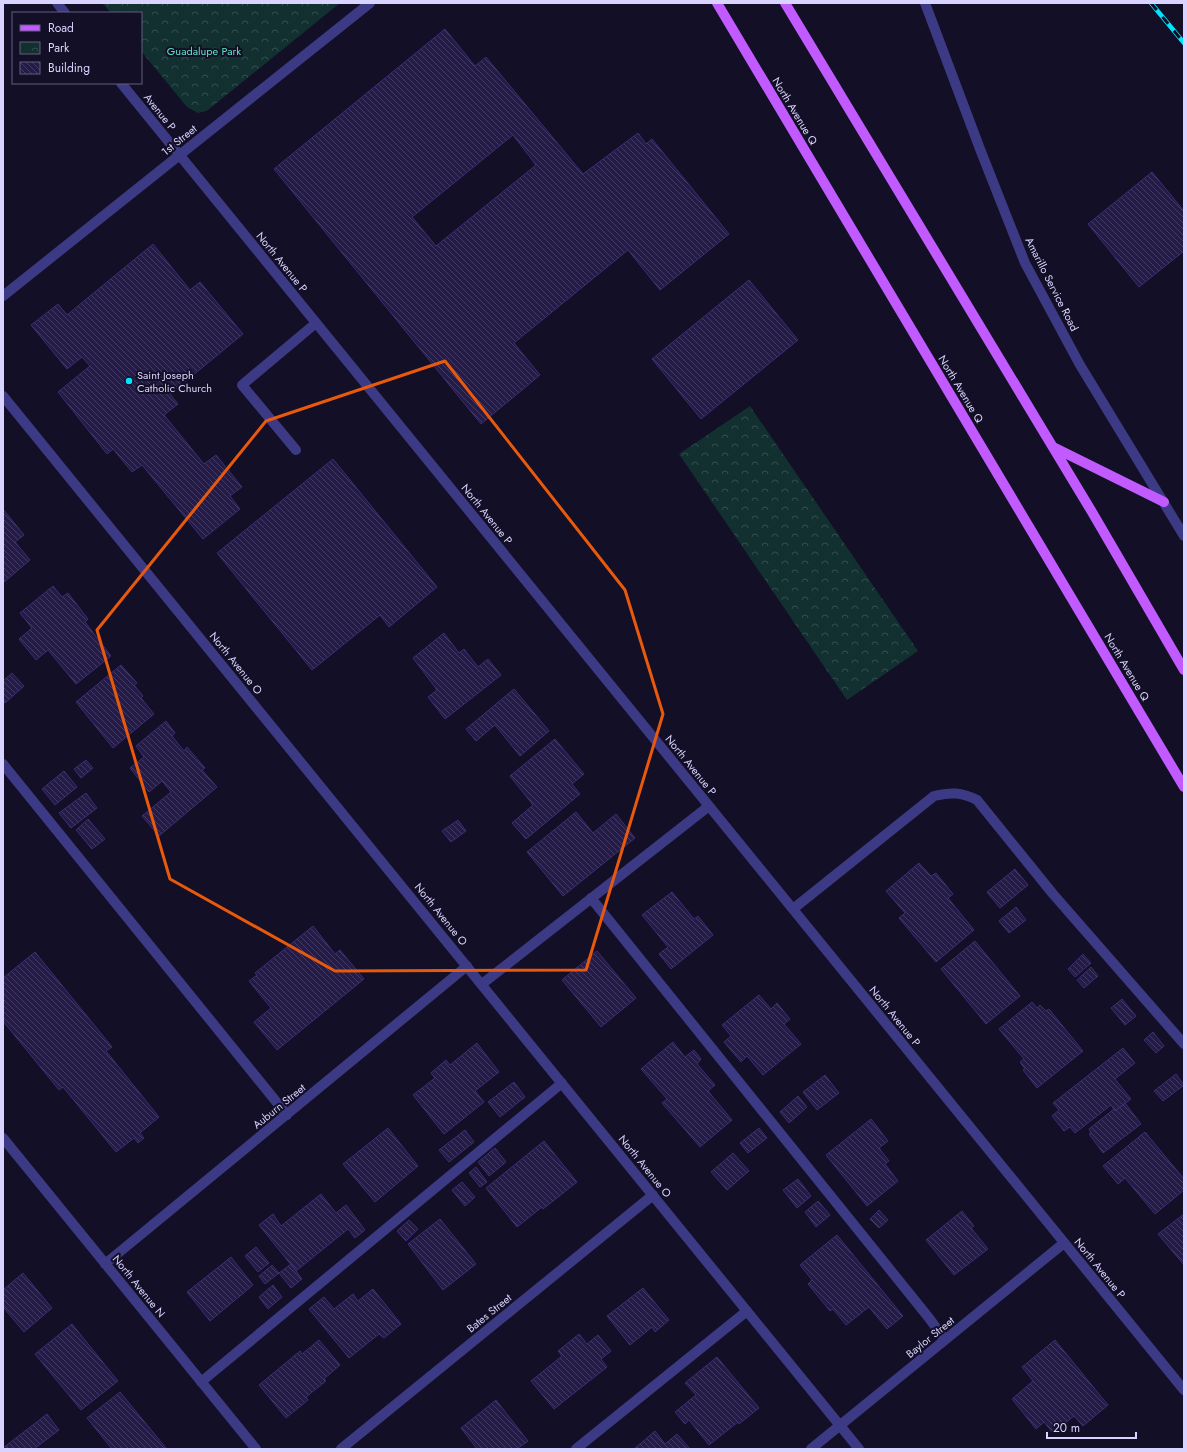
<svg xmlns="http://www.w3.org/2000/svg" width="1187" height="1452" font-family="Jost,sans-serif">
<defs>
<pattern id="park-crowns" width="20" height="18" patternUnits="userSpaceOnUse"><rect width="20" height="18" fill="#12302f"/><path d="M2 6a3 3 0 1 1 6 0M12 15a3 3 0 1 1 6 0" fill="none" stroke="#344d4e"/></pattern>
<pattern id="building-back-hatch" width="6" height="6" patternUnits="userSpaceOnUse"><rect width="6" height="6" fill="#241b47"/><path d="M-1 5l2 2M0 0l6 6M5-1l2 2" fill="none" stroke="#433b63"/></pattern>
</defs>
<rect width="100%" height="100%" fill="#130f26"/>
<path fill="url(#park-crowns)" d="M 102,3 L 340,3 L 208,110 L 198,113 L 187,107 L 141,51 L 141,13 L 111,13 Z
M 750,406 L 918,651 L 847,700 L 679,454 Z"/>
<path fill="url(#building-back-hatch)" stroke="#3b2d73" fill-rule="evenodd" d="M 445,29 L 475,66 L 486,57 L 583,174 L 638,133 L 646,144 L 652,139 L 729,234 L 660,290 L 628,250 L 514,343 L 540,375 L 481,424 L 274,169 ZM 513,135 L 536,165 L 436,246 L 412,217 Z
M 1152,172 L 1184,211 L 1184,251 L 1139,287 L 1088,224 Z
M 153,244 L 190,290 L 200,282 L 243,334 L 170,394 L 178,404 L 164,415 L 204,464 L 216,455 L 242,487 L 230,496 L 240,509 L 203,539 L 142,465 L 132,472 L 113,449 L 107,454 L 58,392 L 90,366 L 82,357 L 67,369 L 31,325 L 58,304 L 67,315 Z
M 749,280 L 798,340 L 701,419 L 652,359 Z
M 333,459 L 437,587 L 389,627 L 380,615 L 312,670 L 217,553 Z
M 3,509 L 24,535 L 15,542 L 30,560 L 3,583 Z
M 53,586 L 62,597 L 68,593 L 88,619 L 85,622 L 111,656 L 76,684 L 48,650 L 36,660 L 19,639 L 32,628 L 20,613 Z
M 444,633 L 459,653 L 464,649 L 478,667 L 488,659 L 501,675 L 445,719 L 428,697 L 437,690 L 413,658 Z
M 121,665 L 137,683 L 134,685 L 143,696 L 141,698 L 154,714 L 113,748 L 76,702 Z
M 12,673 L 24,686 L 5,703 L 3,701 L 3,681 Z
M 514,689 L 549,731 L 520,756 L 495,725 L 476,741 L 466,729 Z
M 166,721 L 175,733 L 172,736 L 184,751 L 187,747 L 205,768 L 202,770 L 217,787 L 159,836 L 142,816 L 171,792 L 162,781 L 149,792 L 130,768 L 144,757 L 136,746 Z
M 555,739 L 584,774 L 572,784 L 580,794 L 526,839 L 512,823 L 533,805 L 510,776 Z
M 86,760 L 93,768 L 81,778 L 74,769 Z
M 64,771 L 77,787 L 55,805 L 42,789 Z
M 86,793 L 97,808 L 71,828 L 59,813 Z
M 576,812 L 593,833 L 616,814 L 635,838 L 563,896 L 527,852 Z
M 88,819 L 105,839 L 92,849 L 76,830 Z
M 458,820 L 466,831 L 451,842 L 442,831 Z
M 919,863 L 931,876 L 936,873 L 953,894 L 948,898 L 974,930 L 936,962 L 899,918 L 905,913 L 886,891 Z
M 1015,869 L 1028,885 L 1000,908 L 987,892 Z
M 672,892 L 694,919 L 698,916 L 713,935 L 671,969 L 659,954 L 668,947 L 642,915 Z
M 1016,907 L 1026,920 L 1009,933 L 999,921 Z
M 313,926 L 335,954 L 340,950 L 364,979 L 277,1050 L 254,1022 L 271,1008 L 249,981 L 257,975 L 255,973 Z
M 975,941 L 1020,996 L 986,1024 L 941,969 Z
M 597,951 L 636,998 L 601,1027 L 562,980 Z
M 35,952 L 112,1047 L 106,1051 L 159,1117 L 140,1133 L 144,1138 L 138,1143 L 134,1138 L 116,1152 L 63,1087 L 59,1090 L 3,1021 L 3,978 Z
M 1083,954 L 1091,963 L 1075,977 L 1068,969 Z
M 1091,967 L 1098,976 L 1084,988 L 1077,980 Z
M 759,995 L 771,1009 L 777,1003 L 790,1019 L 784,1024 L 801,1044 L 763,1075 L 747,1056 L 741,1062 L 724,1042 L 731,1036 L 722,1025 Z
M 1122,999 L 1136,1016 L 1125,1025 L 1111,1008 Z
M 1032,1002 L 1037,1008 L 1040,1005 L 1046,1011 L 1049,1009 L 1083,1051 L 1037,1088 L 1023,1070 L 1025,1069 L 1020,1062 L 1024,1059 L 999,1029 Z
M 1153,1032 L 1164,1046 L 1156,1053 L 1144,1040 Z
M 673,1042 L 685,1057 L 694,1050 L 701,1059 L 697,1064 L 715,1085 L 708,1091 L 732,1120 L 700,1147 L 662,1103 L 667,1099 L 641,1069 Z
M 477,1043 L 499,1072 L 475,1091 L 484,1102 L 444,1134 L 413,1095 L 435,1078 L 431,1073 L 446,1060 L 450,1065 Z
M 1123,1048 L 1135,1063 L 1115,1079 L 1131,1099 L 1115,1111 L 1111,1105 L 1075,1133 L 1070,1127 L 1064,1131 L 1052,1116 L 1059,1110 L 1053,1103 Z
M 1176,1074 L 1184,1085 L 1163,1101 L 1154,1091 Z
M 825,1075 L 839,1093 L 817,1110 L 803,1092 Z
M 514,1082 L 525,1097 L 500,1117 L 488,1102 Z
M 798,1096 L 807,1107 L 789,1123 L 780,1112 Z
M 1125,1103 L 1141,1124 L 1103,1153 L 1089,1134 L 1091,1133 L 1089,1129 L 1114,1109 L 1115,1111 Z
M 871,1119 L 888,1141 L 879,1148 L 889,1161 L 885,1164 L 898,1181 L 867,1206 L 826,1155 Z
M 388,1128 L 418,1166 L 375,1202 L 343,1164 Z
M 759,1128 L 767,1138 L 748,1153 L 740,1143 Z
M 465,1130 L 474,1142 L 449,1162 L 439,1150 Z
M 1145,1132 L 1184,1179 L 1184,1190 L 1155,1214 L 1125,1178 L 1118,1184 L 1103,1166 Z
M 544,1141 L 577,1182 L 543,1209 L 542,1207 L 517,1227 L 486,1188 Z
M 495,1148 L 506,1162 L 489,1176 L 478,1162 Z
M 733,1153 L 749,1171 L 727,1190 L 711,1172 Z
M 476,1167 L 487,1182 L 480,1187 L 469,1173 Z
M 798,1179 L 811,1196 L 797,1208 L 783,1190 Z
M 462,1182 L 475,1197 L 465,1206 L 452,1190 Z
M 321,1194 L 336,1213 L 346,1205 L 365,1230 L 355,1238 L 348,1229 L 296,1271 L 259,1225 L 273,1214 L 281,1226 Z
M 818,1201 L 830,1215 L 816,1227 L 805,1212 Z
M 879,1210 L 888,1220 L 879,1228 L 870,1219 Z
M 962,1211 L 974,1226 L 971,1228 L 988,1249 L 954,1275 L 926,1240 Z
M 1184,1214 L 1184,1265 L 1158,1234 Z
M 440,1219 L 476,1264 L 443,1290 L 408,1244 Z
M 409,1220 L 418,1229 L 406,1241 L 397,1231 Z
M 837,1235 L 903,1316 L 887,1329 L 869,1307 L 846,1325 L 833,1309 L 830,1311 L 808,1284 L 812,1280 L 800,1265 Z
M 256,1247 L 269,1263 L 258,1272 L 245,1256 Z
M 231,1257 L 253,1285 L 210,1321 L 187,1292 Z
M 291,1264 L 302,1279 L 291,1288 L 279,1273 Z
M 272,1265 L 279,1273 L 265,1284 L 259,1276 Z
M 23,1273 L 52,1308 L 24,1332 L 3,1307 L 3,1290 Z
M 273,1285 L 282,1297 L 268,1309 L 259,1297 Z
M 643,1288 L 669,1320 L 655,1332 L 652,1327 L 630,1345 L 607,1316 Z
M 373,1289 L 401,1324 L 384,1338 L 379,1334 L 349,1358 L 309,1309 L 324,1297 L 334,1309 L 353,1294 L 358,1301 Z
M 72,1324 L 118,1381 L 81,1410 L 35,1354 Z
M 579,1334 L 587,1344 L 598,1335 L 611,1351 L 601,1359 L 607,1367 L 554,1409 L 531,1381 L 562,1356 L 558,1351 Z
M 319,1340 L 340,1365 L 324,1379 L 326,1381 L 306,1397 L 308,1400 L 286,1418 L 259,1385 L 300,1351 L 302,1354 Z
M 1055,1340 L 1108,1405 L 1083,1426 L 1074,1416 L 1053,1433 L 1044,1422 L 1036,1429 L 1012,1399 L 1033,1381 L 1022,1367 Z
M 717,1357 L 759,1408 L 739,1424 L 738,1422 L 709,1445 L 689,1420 L 685,1424 L 675,1412 L 696,1395 L 685,1383 Z
M 120,1392 L 166,1448 L 165,1449 L 112,1449 L 87,1418 Z
M 496,1400 L 528,1441 L 517,1449 L 477,1449 L 461,1428 Z
M 47,1414 L 59,1430 L 34,1449 L 4,1449 L 3,1448 Z
M 655,1431 L 665,1444 L 677,1434 L 690,1449 L 634,1449 Z"/>
<g fill="none" stroke-linecap="round" stroke-linejoin="round">
<path stroke="#3d3a85" stroke-width="10" d="M 57,3 L 65,13
M 925,3 L 980,149 L 1025,263 L 1080,365 L 1184,536
M 121,83 L 1184,1390
M 3,296 L 370,3
M 3,396 L 859,1449
M 296,450 L 242,385 L 316,323
M 3,764 L 287,1115
M 591,898 L 929,1318 L 945,1340
M 793,909 L 934,796 C 951,792 961,792 977,800 L 1053,894 L 1184,1044
M 482,984 L 709,806
M 3,1138 L 256,1449
M 105,1264 L 467,966
M 201,1382 L 562,1083
M 341,1449 L 653,1195
M 576,1449 L 747,1311
M 811,1449 L 1064,1243"/>
<path stroke="#c25bff" stroke-width="10" d="M 717,3 L 1184,787
M 785,3 L 1092,512 L 1184,670
M 1053,447 L 1164,502"/>
<defs>
<path id="rail" d="M 1151,3 L 1184,43"/>
</defs>
<use href="#rail" stroke="#00e5ff" stroke-width="4.5"/>
<use href="#rail" stroke="#130f26" stroke-width="3" stroke-dasharray="9" stroke-linecap="butt"/>
</g>
<path fill="none" stroke="#e8590c" stroke-width="3" stroke-linejoin="round" d="M 445,361 L 625,590 L 663,714 L 586,970 L 335,971 L 170,879 L 97,630 L 266,421 Z"/>
<circle fill="#00e5ff" stroke="#130f26" stroke-width="1.5" cx="129" cy="381" r="4"/>
<g text-anchor="middle" dominant-baseline="central" stroke-width="4" stroke-linejoin="round" paint-order="stroke">
<g font-size="11" fill="#5fe0c0" stroke="#130f26">
<text x="204" y="51">Guadalupe Park</text>
</g>
<g font-size="11" fill="#d9d4ff" stroke="#130f26">
<text transform="translate(795 111) rotate(59)">North Avenue Q</text>
<text transform="translate(160 112) rotate(51)">Avenue P</text>
<text transform="translate(179 140) rotate(-39)">1st Street</text>
<text transform="translate(282 262) rotate(51)">North Avenue P</text>
<text transform="translate(1052 284) rotate(63)">Amarillo Service Road</text>
<text transform="translate(961 389) rotate(59)">North Avenue Q</text>
<text transform="translate(487 514) rotate(51)">North Avenue P</text>
<text transform="translate(236 663) rotate(51)">North Avenue O</text>
<text transform="translate(1127 667) rotate(59)">North Avenue Q</text>
<text transform="translate(691 765) rotate(51)">North Avenue P</text>
<text transform="translate(441 914) rotate(51)">North Avenue O</text>
<text transform="translate(895 1016) rotate(51)">North Avenue P</text>
<text transform="translate(279 1106) rotate(-39)">Auburn Street</text>
<text transform="translate(645 1166) rotate(51)">North Avenue O</text>
<text transform="translate(1100 1268) rotate(51)">North Avenue P</text>
<text transform="translate(139 1286) rotate(51)">North Avenue N</text>
<text transform="translate(489 1313) rotate(-39)">Bates Street</text>
<text transform="translate(930 1337) rotate(-39)">Baylor Street</text>
</g>
<g font-size="11" fill="#d9d4ff" stroke="#130f26" text-anchor="start">
<text x="137" y="375">Saint Joseph<tspan x="137" dy="13">Catholic Church</tspan></text>
</g>
</g>
<rect width="1187" height="1452" fill="none" stroke="#d9d4ff" stroke-width="8"/>
<rect x="12" y="12" width="130" height="72" fill="#130f26" stroke="#625e7d"/>
<rect x="20" y="25" width="20" height="6" fill="#c25bff" stroke="#625e7d"/>
<text x="48" y="32" font-size="12" fill="#d9d4ff">Road</text>
<rect x="20" y="42" width="20" height="12" fill="url(#park-crowns)" stroke="#625e7d"/>
<text x="48" y="52" font-size="12" fill="#d9d4ff">Park</text>
<rect x="20" y="62" width="20" height="12" fill="url(#building-back-hatch)" stroke="#625e7d"/>
<text x="48" y="72" font-size="12" fill="#d9d4ff">Building</text>
<path d="M1047 1432v6h89v-6" fill="none" stroke="#d9d4ff" stroke-width="2"/>
<text x="1053" y="1432" font-size="12" fill="#d9d4ff" stroke="#130f26" stroke-width="3" paint-order="stroke">20 m</text>
</svg>
